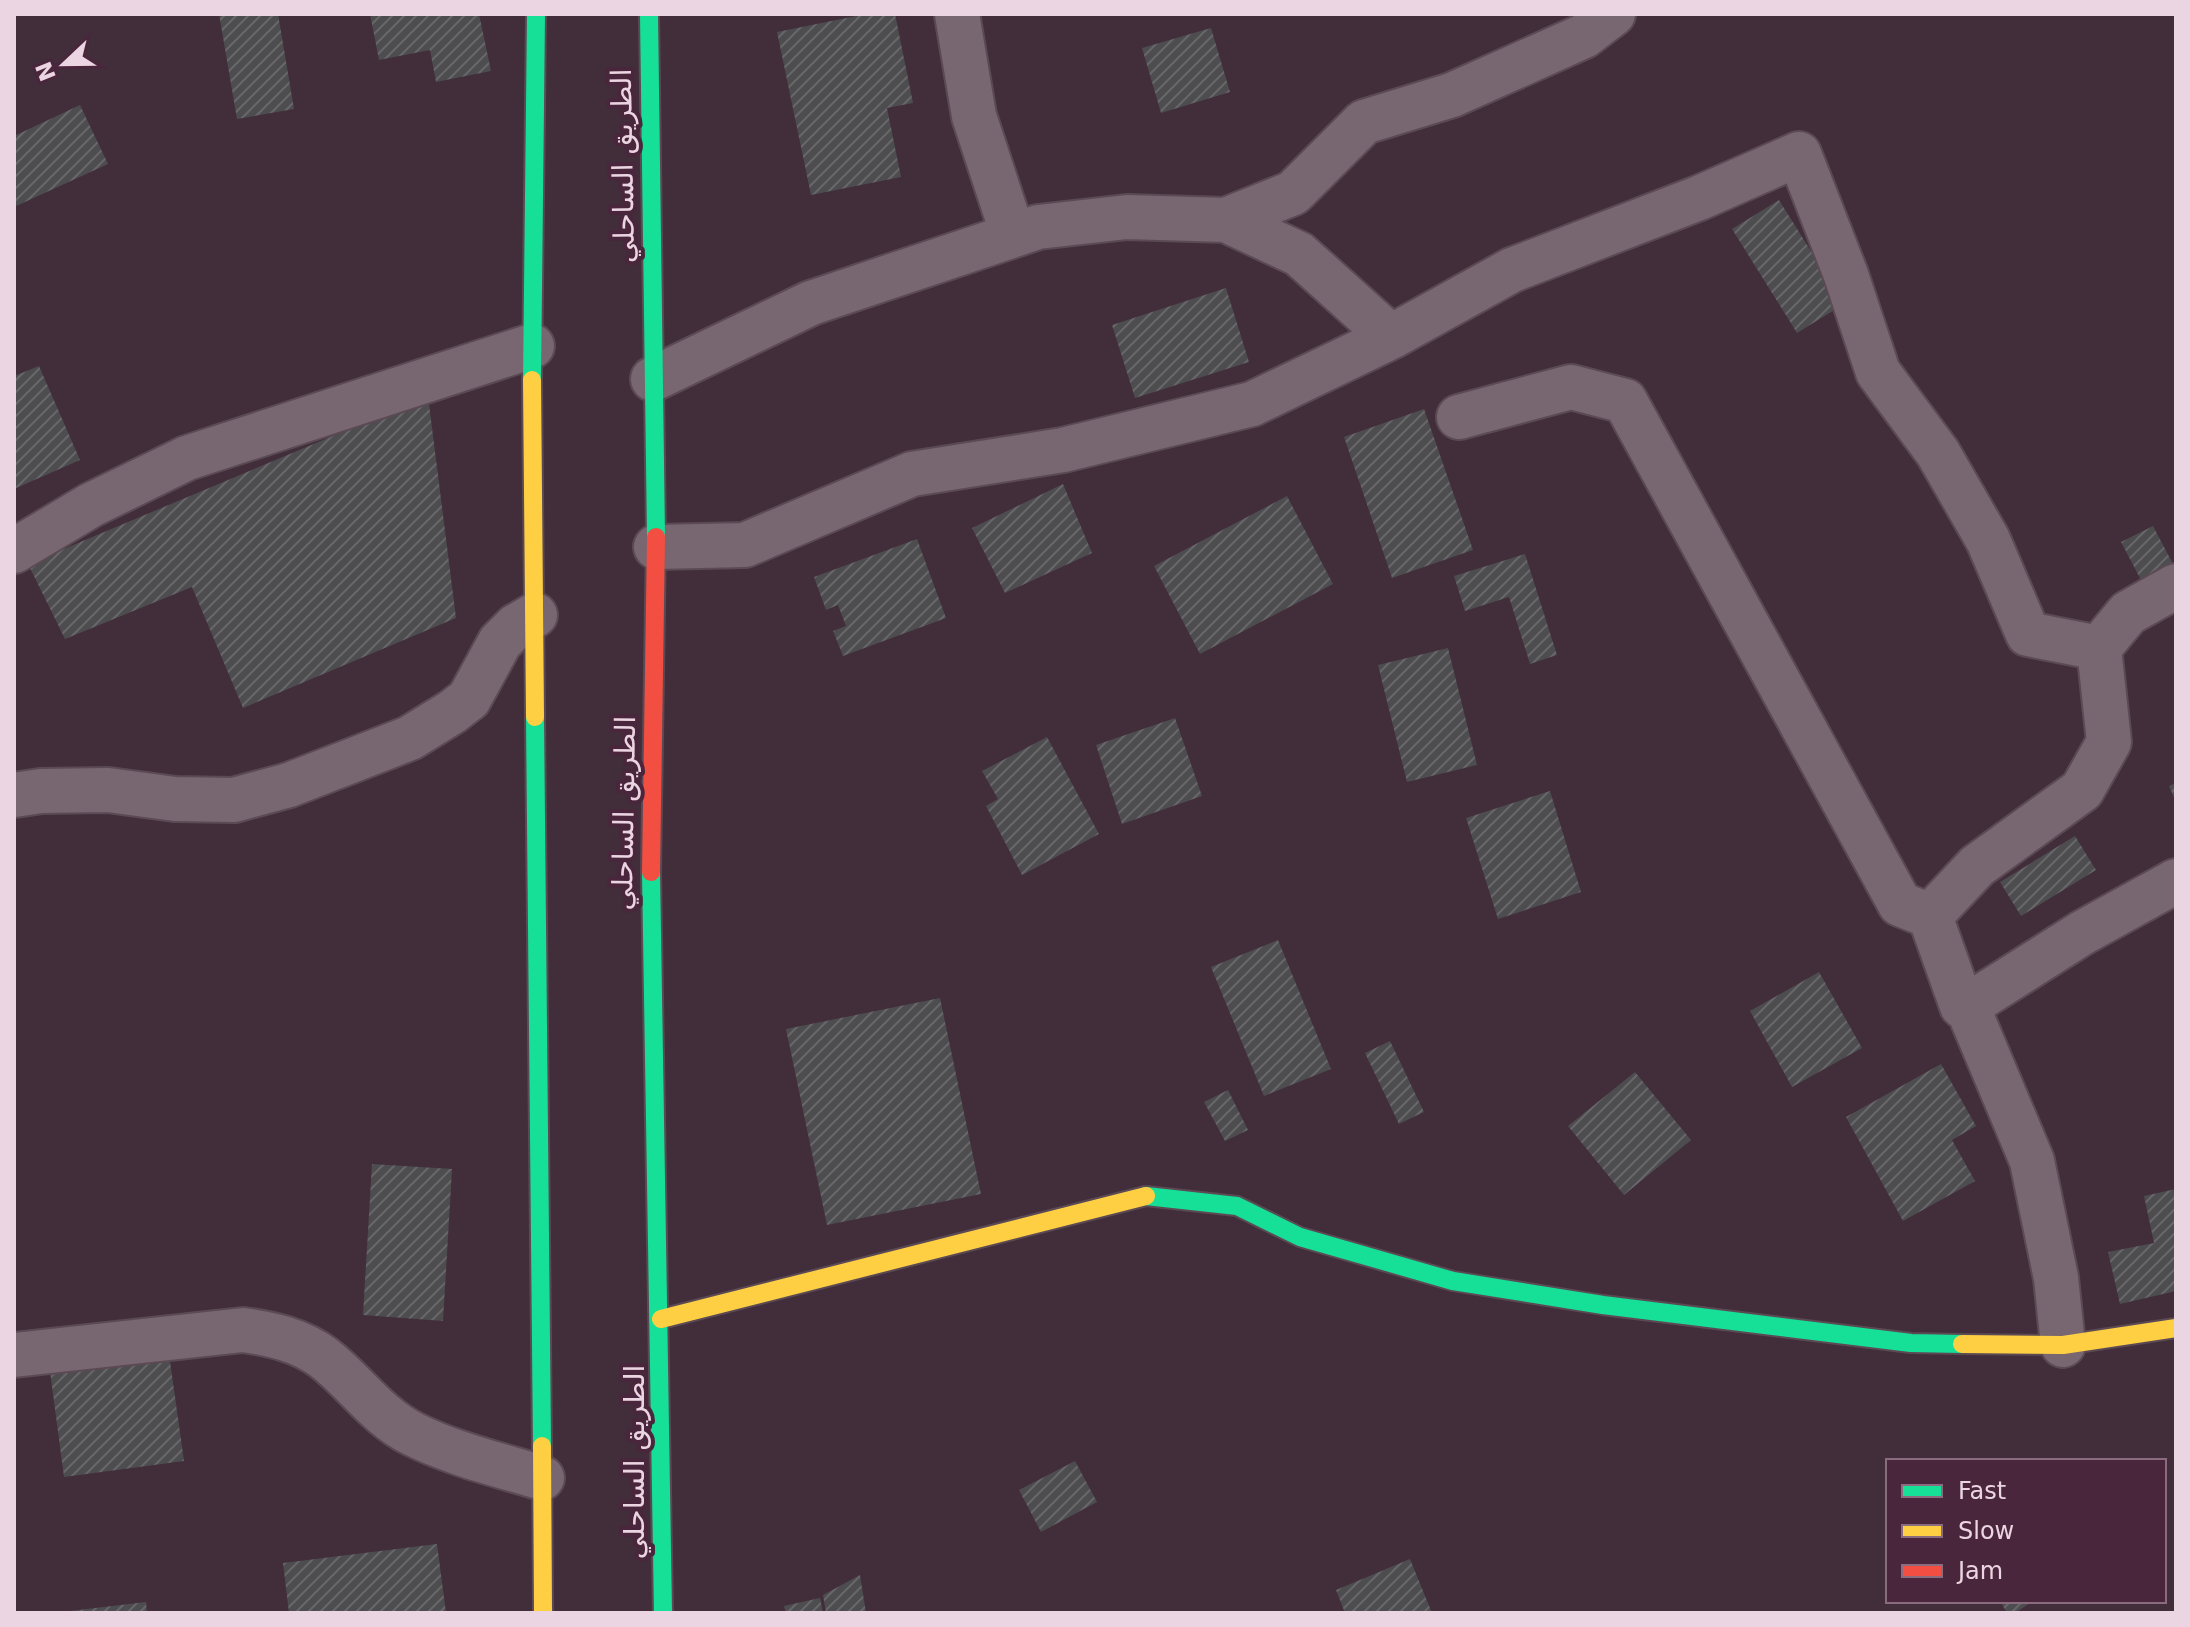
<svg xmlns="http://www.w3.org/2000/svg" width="2190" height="1627" font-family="'DejaVu Sans','Noto Sans Arabic',sans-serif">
<defs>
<pattern id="building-hatch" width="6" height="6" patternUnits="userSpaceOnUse" patternTransform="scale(2)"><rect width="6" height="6" fill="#4d4d4f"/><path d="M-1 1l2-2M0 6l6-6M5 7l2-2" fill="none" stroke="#676668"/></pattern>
</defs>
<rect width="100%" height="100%" fill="#412e3a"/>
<path fill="url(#building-hatch)" d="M 219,14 L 278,14 L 294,109 L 237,119 Z
M 370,14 L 479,14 L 491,71 L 436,82 L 430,50 L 379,60 Z
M 866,14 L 895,14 L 913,103 L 887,108 L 901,177 L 811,195 L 777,32 Z
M 1211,28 L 1230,92 L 1161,113 L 1142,48 Z
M 80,105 L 108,164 L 14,207 L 14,136 Z
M 1779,200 L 1844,304 L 1797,333 L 1732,229 Z
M 1226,288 L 1249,362 L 1135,398 L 1112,325 Z
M 39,366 L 80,460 L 14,489 L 14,376 Z
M 428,396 L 456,618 L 243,708 L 192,587 L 65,639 L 28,564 Z
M 1424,409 L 1473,550 L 1392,578 L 1344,437 Z
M 1063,484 L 1092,553 L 1005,593 L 972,528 Z
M 1287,496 L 1333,584 L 1200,654 L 1154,566 Z
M 2153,526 L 2173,564 L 2141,580 L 2121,542 Z
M 917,539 L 946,618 L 843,656 L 833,631 L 846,626 L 838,605 L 826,610 L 814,577 Z
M 1525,554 L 1557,655 L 1530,664 L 1509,597 L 1465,611 L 1454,576 Z
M 1448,648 L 1477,765 L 1407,782 L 1378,665 Z
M 1175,718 L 1202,796 L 1122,824 L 1096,745 Z
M 1047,737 L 1099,834 L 1022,875 L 986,806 L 998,799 L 982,771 Z
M 2176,783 L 2176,802 L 2169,786 Z
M 1550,791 L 1581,892 L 1498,919 L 1466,818 Z
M 2075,836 L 2096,870 L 2021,916 L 2000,882 Z
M 1278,940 L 1331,1069 L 1264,1096 L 1211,967 Z
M 1819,972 L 1862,1048 L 1792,1087 L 1750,1011 Z
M 940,998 L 981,1194 L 827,1225 L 786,1029 Z
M 1390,1041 L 1424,1112 L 1399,1124 L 1365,1053 Z
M 1941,1064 L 1976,1126 L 1952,1140 L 1975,1181 L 1903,1221 L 1846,1117 Z
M 1635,1072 L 1691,1140 L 1624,1195 L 1568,1126 Z
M 1228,1090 L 1248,1130 L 1225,1141 L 1204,1102 Z
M 372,1164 L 452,1169 L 443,1321 L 363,1315 Z
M 2176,1189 L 2176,1291 L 2120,1304 L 2108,1252 L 2154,1243 L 2144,1196 Z
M 168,1347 L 184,1461 L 64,1477 L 49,1364 Z
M 1075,1461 L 1097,1502 L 1041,1532 L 1019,1490 Z
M 437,1544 L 446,1613 L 289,1613 L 283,1563 Z
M 1410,1559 L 1432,1613 L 1345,1613 L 1336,1590 Z
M 860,1575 L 866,1613 L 826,1613 L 823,1595 Z
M 820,1598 L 823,1613 L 786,1613 L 784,1606 Z
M 2000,1601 L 2033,1601 L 2015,1613 L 2007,1613 Z
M 146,1602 L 147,1613 L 70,1613 L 70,1611 Z"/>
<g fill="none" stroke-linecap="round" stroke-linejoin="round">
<defs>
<path id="street" d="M 957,14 L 974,116 L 1013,235
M 1226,220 L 1299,254 L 1391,337 L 1512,270 L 1699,198 L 1799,154 L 1846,275 L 1878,372 L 1938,453 L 1988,540 L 2028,634 L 2099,648
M 653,379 L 811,303 L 1038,227 L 1127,217 L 1226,220 L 1293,193 L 1364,122 L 1452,95 L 1584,36 L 1613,14
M 1459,417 L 1571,387 L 1625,401 L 1900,904 L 1930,916
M 656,547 L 745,545 L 912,474 L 1063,450 L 1252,404 L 1391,337
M 14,551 L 91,505 L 187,458 L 532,346
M 14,795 L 41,791 L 108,790 L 175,799 L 234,800 L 289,785 L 410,738 L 452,712 L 469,699 L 500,642 L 516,626 L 535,615
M 1967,1006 L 2082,933 L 2176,881
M 2063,1345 L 2056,1278 L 2032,1161 L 1967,1006 L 1962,1006 L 1930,916 L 1977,866 L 2082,790 L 2109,742 L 2099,648 L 2128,613 L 2176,586
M 14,1355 L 243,1330 C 272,1334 300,1340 324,1358 C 356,1383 376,1415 413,1434 C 453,1454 500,1465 542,1478"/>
<path id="fast" d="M 649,14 L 656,537
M 532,380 L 536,14
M 535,717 L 542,1446
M 651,872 L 663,1613
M 1146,1196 L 1237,1206 L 1300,1237 L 1453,1281 L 1603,1305 L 1911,1343 L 1962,1344"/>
<path id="slow" d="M 532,380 L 535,717
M 661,1319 L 1146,1196
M 1962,1344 L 2063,1345 L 2176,1328
M 542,1446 L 543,1613"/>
<path id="jam" d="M 651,872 L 656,537"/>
</defs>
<use href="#street" stroke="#5b4a54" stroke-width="48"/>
<use href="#fast" stroke="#5b4a54" stroke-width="22"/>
<use href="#slow" stroke="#5b4a54" stroke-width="22"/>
<use href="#jam" stroke="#5b4a54" stroke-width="22"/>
<use href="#street" stroke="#786671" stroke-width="44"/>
<use href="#fast" stroke="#16e098" stroke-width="18"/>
<use href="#slow" stroke="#ffcf43" stroke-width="18"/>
<use href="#jam" stroke="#f24e42" stroke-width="18"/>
</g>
<g text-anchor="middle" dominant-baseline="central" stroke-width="8" stroke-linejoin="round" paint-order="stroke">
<g font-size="28" fill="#ecd5e2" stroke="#49263c">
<text transform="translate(623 166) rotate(-91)">الطريق الساحلي</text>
<text transform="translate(624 813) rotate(-89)">الطريق الساحلي</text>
<text transform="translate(634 1462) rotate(-90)">الطريق الساحلي</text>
</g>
</g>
<rect width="2190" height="1627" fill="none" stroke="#ecd5e2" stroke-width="32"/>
<rect x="1886" y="1459" width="280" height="144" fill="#49263c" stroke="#8a6c7e" stroke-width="2"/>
<rect x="1902" y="1485" width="40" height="12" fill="#16e098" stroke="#8a6c7e" stroke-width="2"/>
<text x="1958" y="1499" font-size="24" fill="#ecd5e2">Fast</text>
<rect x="1902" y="1525" width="40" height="12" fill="#ffcf43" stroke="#8a6c7e" stroke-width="2"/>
<text x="1958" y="1539" font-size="24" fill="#ecd5e2">Slow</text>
<rect x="1902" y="1565" width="40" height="12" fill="#f24e42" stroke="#8a6c7e" stroke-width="2"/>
<text x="1958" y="1579" font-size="24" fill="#ecd5e2">Jam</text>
<g transform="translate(64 64) rotate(248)" stroke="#49263c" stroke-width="6" paint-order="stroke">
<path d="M0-6L14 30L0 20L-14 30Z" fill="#ecd5e2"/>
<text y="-12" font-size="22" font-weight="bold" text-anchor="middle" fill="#ecd5e2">N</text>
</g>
</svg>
